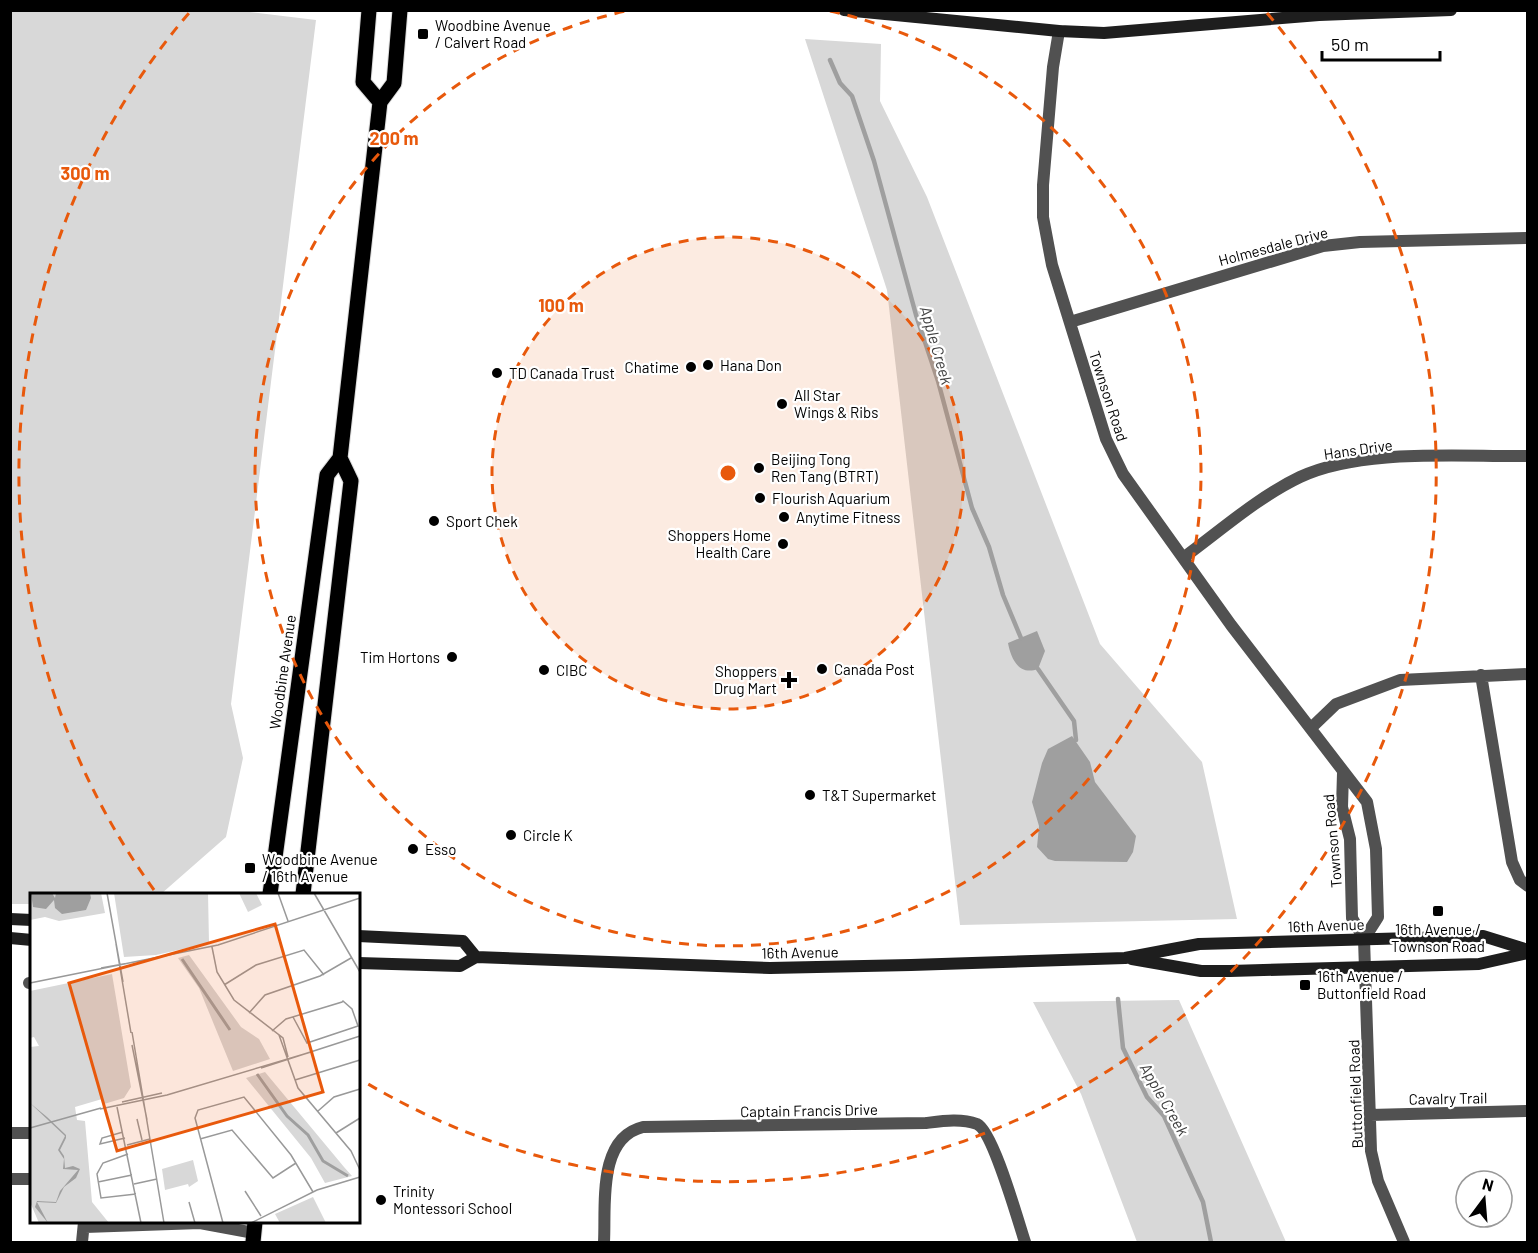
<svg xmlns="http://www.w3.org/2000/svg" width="1538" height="1253" font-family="Barlow,sans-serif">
<rect width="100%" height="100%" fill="#fff"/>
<path fill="#d8d8d8" d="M 232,10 L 316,20 L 231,704 L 243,758 L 226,837 L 161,894 L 32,894 L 31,904 L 11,904 L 11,11 Z
M 805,39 L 881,44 L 880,101 L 927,197 L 1100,644 L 1202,762 L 1237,919 L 960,925 L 887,290 Z
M 1179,1000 L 1286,1242 L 1137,1242 L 1081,1094 L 1033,1002 Z"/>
<path fill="#9f9f9f" d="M 1037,631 L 1045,651 L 1038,669 C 1019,676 1011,659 1008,643 Z
M 1072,736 L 1090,762 L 1095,782 L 1136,836 L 1133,852 L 1127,862 L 1055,861 L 1048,859 L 1037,847 L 1039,826 L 1032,802 L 1042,763 L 1048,749 Z"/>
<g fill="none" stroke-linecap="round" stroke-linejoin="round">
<path stroke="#9f9f9f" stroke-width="4.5" d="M 830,60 L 840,83 L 852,96 L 874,161 L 916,315 L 938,381 L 972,508 L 989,547 L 1003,595 L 1021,638
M 1038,669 L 1074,721 L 1076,740
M 1118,999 L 1123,1048 L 1147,1097 L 1164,1116 L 1203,1202 L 1211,1242"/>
<defs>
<path id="primary" d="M 369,10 L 363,82 L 380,102
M 270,894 L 327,475 L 340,458 L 380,102 L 394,83 L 400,10
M 303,894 L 351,481 L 340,458
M 253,1242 L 255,1222"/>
</defs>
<use href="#primary" stroke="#dbdbdb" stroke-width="17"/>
<path stroke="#515151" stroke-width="12" d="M 1059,31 L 1053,67 L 1043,185 L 1043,217 L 1052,265 L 1106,439 L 1123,474 L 1231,625 L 1367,802 L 1376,849 L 1378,917 L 1364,939
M 1070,322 L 1323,246 L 1360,242 L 1528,238
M 1183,558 C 1220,531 1258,497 1300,477 C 1361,448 1460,457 1528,456
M 1481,675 L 1512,862 L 1520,880 L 1528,886
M 1311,728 L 1336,704 L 1400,680 L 1528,674
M 1343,773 L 1342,807 L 1350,839 L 1352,918 L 1364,939 L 1371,1151 L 1378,1181 L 1404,1242
M 29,983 L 32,983
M 1370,1115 L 1528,1111
M 10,1133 L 32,1133
M 10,1179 L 32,1179
M 85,1227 L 200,1223 L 254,1233
M 82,1242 L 84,1222
M 604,1242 C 606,1206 597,1138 643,1127 L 926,1123 C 942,1121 961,1118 977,1124 C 993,1131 1018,1221 1025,1242"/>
<path stroke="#1e1e1e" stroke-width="12" d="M 844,10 L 1059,31 L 1104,33 L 1319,15 L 1451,10
M 10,919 L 32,920
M 358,936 L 463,941 L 476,957
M 10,938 L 32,940
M 1132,959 L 1201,971 L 1230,971 L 1479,964 L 1528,953
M 358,963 L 460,966 L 476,957 L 770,968 L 911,965 L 1125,958 L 1199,944 L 1483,936 L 1528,950"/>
<use href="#primary" stroke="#000" stroke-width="15"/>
</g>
<circle cx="728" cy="473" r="236" fill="#e8590c" fill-opacity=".12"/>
<g fill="none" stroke="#e8590c" stroke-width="3" stroke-dasharray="10 8">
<circle cx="728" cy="473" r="236"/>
<path d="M830 11A473 473 0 1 1 626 11"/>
<path d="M154 890A709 709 0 0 1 189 13M1267 13A709 709 0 0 1 363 1081"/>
</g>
<g fill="#000" stroke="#fff" stroke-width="2">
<rect x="417" y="28" width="12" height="12" rx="3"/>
<circle cx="708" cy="365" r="6"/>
<circle cx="691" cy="367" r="6"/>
<circle cx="497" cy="373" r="6"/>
<circle cx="782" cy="404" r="6"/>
<circle cx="759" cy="468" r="6"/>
<circle cx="760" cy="498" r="6"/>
<circle cx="784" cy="517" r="6"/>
<circle cx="434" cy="521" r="6"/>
<circle cx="783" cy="544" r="6"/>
<circle cx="452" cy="657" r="6"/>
<circle cx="822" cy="669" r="6"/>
<circle cx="544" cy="670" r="6"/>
<path d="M786 671h6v6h6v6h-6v6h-6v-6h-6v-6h6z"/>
<circle cx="810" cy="795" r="6"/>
<circle cx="511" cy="835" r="6"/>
<circle cx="413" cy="849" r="6"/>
<rect x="244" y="862" width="12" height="12" rx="3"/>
<rect x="1432" y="905" width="12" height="12" rx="3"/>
<rect x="1299" y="979" width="12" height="12" rx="3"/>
<circle cx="381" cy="1200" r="6"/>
</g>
<g text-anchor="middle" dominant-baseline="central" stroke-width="4.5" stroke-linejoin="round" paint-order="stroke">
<g font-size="15" fill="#000" stroke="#fff" text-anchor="start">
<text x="435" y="25">Woodbine Avenue<tspan x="435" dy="17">/ Calvert Road</tspan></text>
<text x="720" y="365">Hana Don</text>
<text x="679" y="367" text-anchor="end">Chatime</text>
<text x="509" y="373">TD Canada Trust</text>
<text x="794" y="395">All Star<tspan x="794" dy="17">Wings &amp; Ribs</tspan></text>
<text x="771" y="459">Beijing Tong<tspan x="771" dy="17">Ren Tang (BTRT)</tspan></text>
<text x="772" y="498">Flourish Aquarium</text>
<text x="796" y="517">Anytime Fitness</text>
<text x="446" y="521">Sport Chek</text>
<text x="771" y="535" text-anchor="end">Shoppers Home<tspan x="771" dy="17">Health Care</tspan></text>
<text x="440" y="657" text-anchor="end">Tim Hortons</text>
<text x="834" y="669">Canada Post</text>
<text x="556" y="670">CIBC</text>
<text x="777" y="671" text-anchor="end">Shoppers<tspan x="777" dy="17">Drug Mart</tspan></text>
<text x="822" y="795">T&amp;T Supermarket</text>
<text x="523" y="835">Circle K</text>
<text x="425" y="849">Esso</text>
<text x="262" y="859">Woodbine Avenue<tspan x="262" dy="17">/ 16th Avenue</tspan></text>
<text x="1438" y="929" text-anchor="middle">16th Avenue /<tspan x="1438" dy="17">Townson Road</tspan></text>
<text x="1317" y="976">16th Avenue /<tspan x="1317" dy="17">Buttonfield Road</tspan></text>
<text x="393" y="1191">Trinity<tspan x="393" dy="17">Montessori School</tspan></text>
</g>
<g font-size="15" fill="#000" stroke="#fff">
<text transform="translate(1273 246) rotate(-15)">Holmesdale Drive</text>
<text transform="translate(1109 396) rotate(72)">Townson Road</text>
<text transform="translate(1358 449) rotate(-8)">Hans Drive</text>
<text transform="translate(282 672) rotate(-82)">Woodbine Avenue</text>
<text transform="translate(1332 841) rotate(-95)">Townson Road</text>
<text transform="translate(1326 925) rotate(-2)">16th Avenue</text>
<text transform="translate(800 952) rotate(-1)">16th Avenue</text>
<text transform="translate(1355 1094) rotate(-92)">Buttonfield Road</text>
<text transform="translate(1448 1098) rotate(-1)">Cavalry Trail</text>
<text transform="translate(809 1110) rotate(-1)">Captain Francis Drive</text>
</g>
<g font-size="16" font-style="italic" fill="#404040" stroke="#fff">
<text transform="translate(937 345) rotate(74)">Apple Creek</text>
<text transform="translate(1165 1099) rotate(60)">Apple Creek</text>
</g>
</g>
<g transform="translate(30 893)">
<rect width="330" height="330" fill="#fff"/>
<path d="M 0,0 L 71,0 L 75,20 L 29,28 L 15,24 L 0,27 ZM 84,0 L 178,0 L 179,50 L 126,62 L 94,64 ZM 209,0 L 226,0 L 232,12 L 218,19 ZM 159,62 L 211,134 L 229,146 L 240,166 L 203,178 L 169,95 L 148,65 ZM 82,81 L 101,194 L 94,205 L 74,211 L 72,206 L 45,214 L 47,227 L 55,228 L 62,309 L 79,330 L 9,330 L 0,309 L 0,154 L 9,153 L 4,144 L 0,145 L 0,98 ZM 235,179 L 314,274 L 322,283 L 295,290 L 281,265 L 216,185 ZM 163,267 L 168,288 L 159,294 L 158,291 L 135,297 L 132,276 ZM 283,304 L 296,330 L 250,330 L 245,321 Z" fill="#d8d8d8"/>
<path d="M 1,0 L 22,0 L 25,5 L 26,0 L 60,0 L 61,5 L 56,17 L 32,21 L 25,15 L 24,7 L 16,16 L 3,14 ZM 0,210 L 17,224 L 36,242 L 36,245 L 30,257 L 34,263 L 35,275 L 43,273 L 50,276 L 46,285 L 34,294 L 26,310 L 7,309 L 18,330 L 5,314 L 7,308 L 26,309 L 30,298 L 48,277 L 33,276 L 34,266 L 28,257 L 35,243 Z" fill="#9f9f9f"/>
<path fill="none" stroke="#9f9f9f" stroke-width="3" d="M 152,66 L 200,137M 227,181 L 257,223 L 278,242 L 293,268 L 318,283"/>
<path fill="none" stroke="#999" stroke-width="1.5" d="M 77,0 L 93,89M 248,0 L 258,28M 284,0 L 330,79M 86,51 L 101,140M 182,54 L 187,79 L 204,107 L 253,145 L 258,164M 71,75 L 121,66M 0,90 L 188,52 L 330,5M 194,92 L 226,72 L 274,57 L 294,82M 219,120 L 235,102 L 290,83 L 321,65M 242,138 L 256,126 L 312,109 L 313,108 L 322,116 L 328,133 L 277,150 L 263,124M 102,139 L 134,330M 249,142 L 268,195 L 321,258 L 330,277M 102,152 L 117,227M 231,175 L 330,143M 265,187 L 330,167M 92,209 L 132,200M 87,214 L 111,330M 70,216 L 137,202 L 281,159M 288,218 L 304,204 L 330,196M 107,226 L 112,247M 0,235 L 71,215M 93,239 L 72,245 L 70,251 L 95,245M 306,240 L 330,225M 170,246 L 202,237 L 243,285 L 266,270M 97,252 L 120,246M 98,261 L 73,270 L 67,281 L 71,305 L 106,301M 68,289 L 102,282M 104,291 L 127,286M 215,298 L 231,323M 159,309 L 165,330M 193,330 L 165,225 L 168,217 L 214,204 L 261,262 L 283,299M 221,330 L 287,297 L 330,284"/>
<path fill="#e8590c" fill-opacity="0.15" stroke="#e8590c" stroke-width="3" d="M 245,31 L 293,199 L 87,258 L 39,90 Z"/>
<rect width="330" height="330" fill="none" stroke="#000" stroke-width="3"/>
</g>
<circle cx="728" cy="473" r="9" fill="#e8590c" stroke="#fff" stroke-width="3"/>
<g font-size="18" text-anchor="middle" font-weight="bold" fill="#e8590c" stroke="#fff" stroke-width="4.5" stroke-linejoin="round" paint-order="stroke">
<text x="394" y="145">200 m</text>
<text x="85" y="180">300 m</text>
<text x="561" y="312">100 m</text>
</g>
<rect width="1538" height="1253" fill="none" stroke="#000000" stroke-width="24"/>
<g transform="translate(1484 1199) rotate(16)"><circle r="28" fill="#ffffff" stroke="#999999" stroke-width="1.5"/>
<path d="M0-4.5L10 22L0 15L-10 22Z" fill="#000000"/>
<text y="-9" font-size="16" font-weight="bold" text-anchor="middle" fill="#000000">N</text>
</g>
<path d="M1322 51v9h118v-9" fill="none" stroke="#000000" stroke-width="3"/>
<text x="1331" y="51" font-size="18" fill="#000000" stroke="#ffffff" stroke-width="4.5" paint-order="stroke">50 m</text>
</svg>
